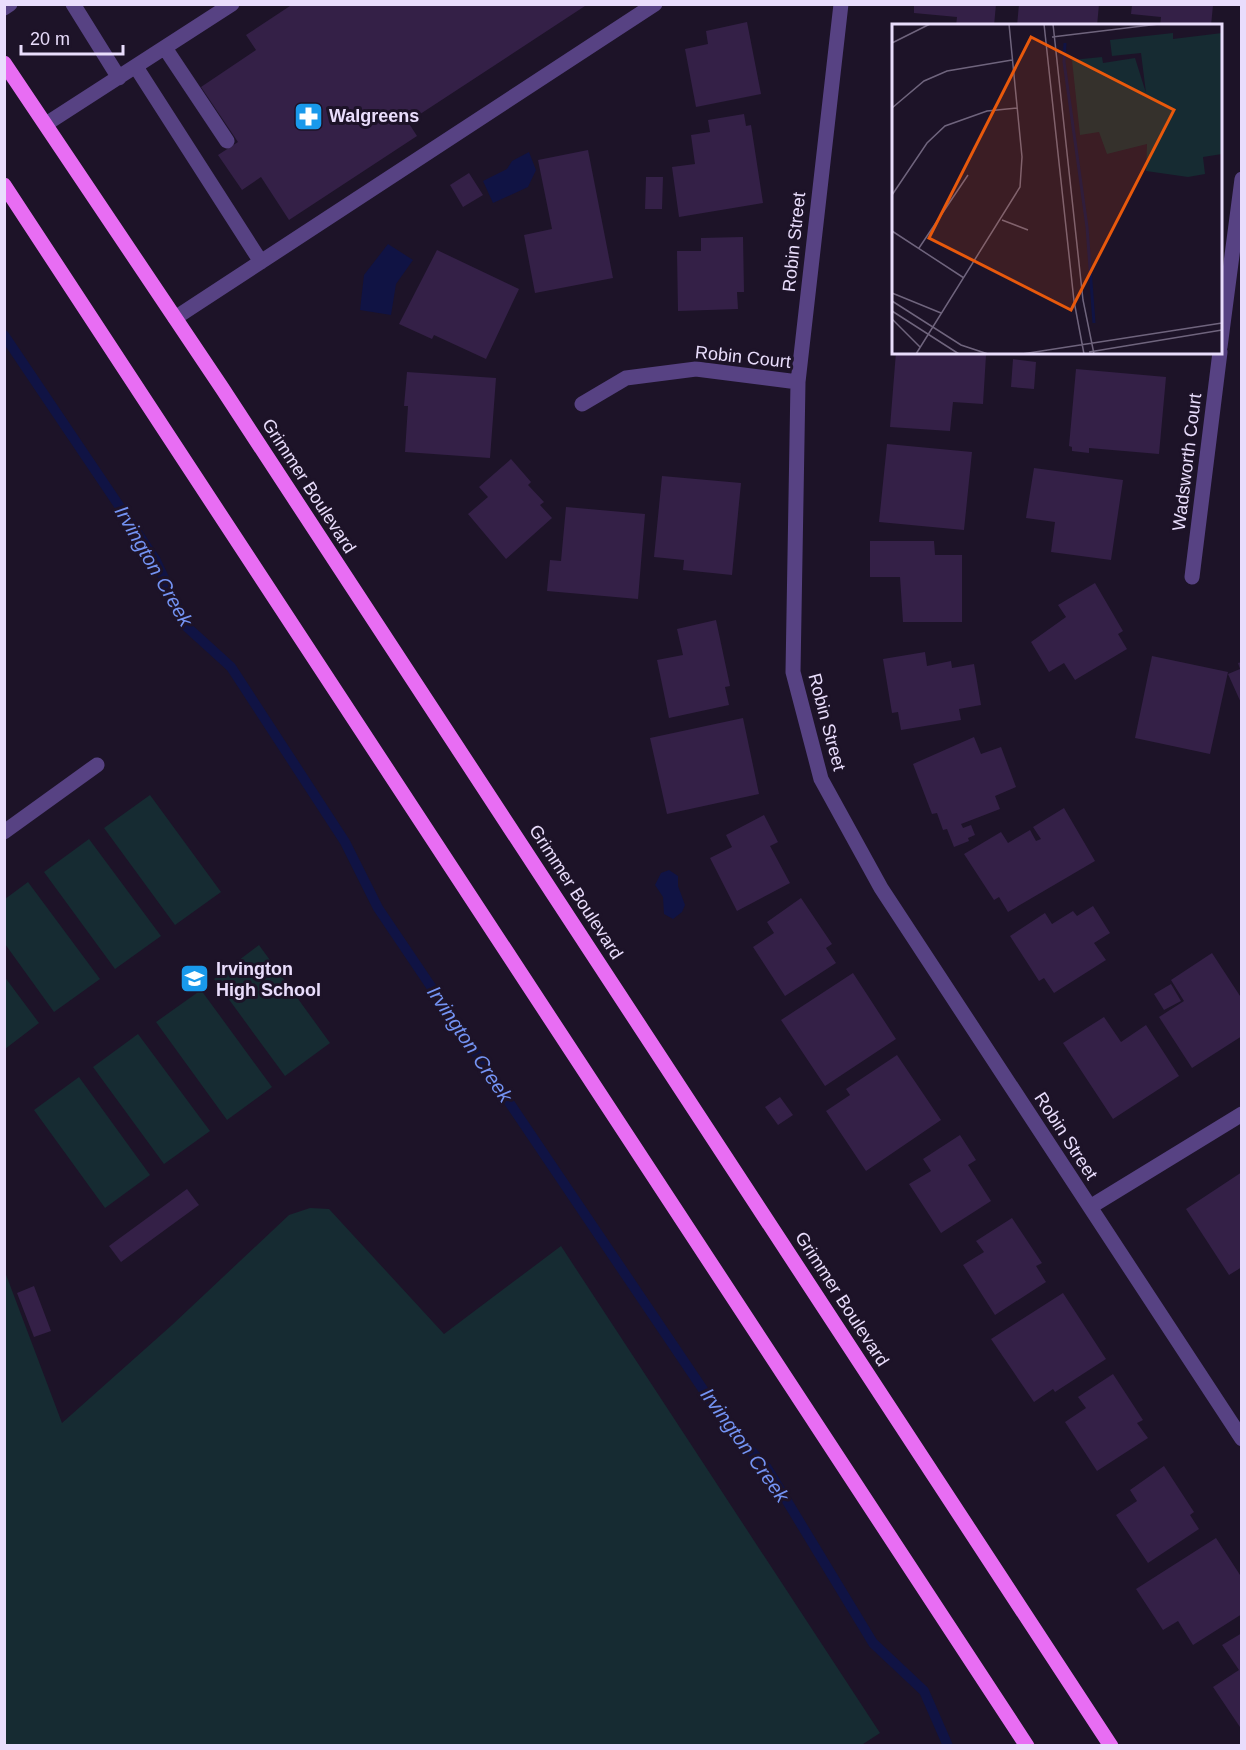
<svg xmlns="http://www.w3.org/2000/svg" width="1246" height="1750" font-family="Arial,sans-serif">
<rect width="100%" height="100%" fill="#1d1328"/>
<path fill="#162b32" d="M 150,795 L 221,892 L 175,925 L 104,828 Z
M 89,839 L 161,936 L 115,969 L 44,872 Z
M 28,882 L 100,979 L 54,1012 L 5,944 L 5,899 Z
M 259,945 L 330,1043 L 285,1076 L 214,979 Z
M 4,976 L 39,1023 L 5,1049 L 4,1049 Z
M 201,990 L 272,1087 L 227,1120 L 156,1022 Z
M 138,1034 L 210,1131 L 164,1164 L 93,1067 Z
M 79,1077 L 150,1175 L 105,1208 L 34,1110 Z
M 310,1208 L 329,1209 L 444,1334 L 561,1246 L 880,1733 L 860,1746 L 5,1745 L 5,1272 L 62,1423 L 172,1325 L 289,1215 Z"/>
<path fill="#101344" d="M 529,152 L 536,170 L 528,187 L 493,203 L 483,181 L 507,169 L 512,161 Z
M 388,244 L 413,260 L 396,284 L 391,315 L 360,310 L 364,275 Z
M 669,870 L 678,876 L 678,886 L 685,905 L 682,912 L 673,919 L 664,914 L 663,897 L 655,885 L 661,873 Z"/>
<g fill="none" stroke-linecap="round" stroke-linejoin="round">
<path stroke="#101344" stroke-width="10" d="M 4,335 L 155,559 L 187,627 L 231,667 L 345,842 L 378,908 L 727,1425 L 767,1468 L 873,1643 L 924,1691 L 948,1746"/>
</g>
<path fill="#342047" d="M 293,4 L 588,4 L 408,122 L 417,136 L 289,220 L 261,177 L 242,190 L 218,155 L 238,142 L 201,87 L 256,50 L 246,35 Z
M 914,4 L 996,4 L 994,26 L 956,26 L 957,17 L 914,13 Z
M 1019,4 L 1099,4 L 1097,26 L 1017,26 Z
M 1132,5 L 1213,5 L 1211,26 L 1160,26 L 1161,17 L 1131,14 Z
M 747,22 L 761,94 L 696,107 L 685,49 L 708,44 L 706,31 Z
M 744,114 L 746,126 L 751,125 L 763,203 L 679,217 L 672,167 L 695,164 L 691,135 L 710,132 L 708,120 Z
M 588,150 L 613,278 L 535,293 L 524,235 L 552,229 L 538,160 Z
M 469,173 L 483,195 L 463,207 L 450,185 Z
M 646,177 L 663,177 L 662,209 L 645,209 Z
M 743,237 L 744,292 L 737,292 L 738,309 L 678,311 L 677,251 L 701,251 L 701,238 Z
M 437,250 L 519,289 L 486,359 L 434,335 L 432,339 L 399,324 Z
M 896,352 L 986,355 L 983,404 L 953,402 L 950,431 L 890,427 Z
M 1013,359 L 1036,362 L 1034,389 L 1011,387 Z
M 1076,369 L 1166,377 L 1159,454 L 1089,448 L 1089,453 L 1072,451 L 1072,447 L 1069,446 Z
M 407,372 L 496,378 L 490,458 L 405,452 L 408,406 L 404,406 Z
M 887,444 L 972,452 L 964,530 L 879,522 Z
M 511,459 L 531,482 L 528,485 L 544,502 L 540,505 L 552,518 L 506,559 L 468,514 L 488,497 L 479,487 Z
M 1034,468 L 1123,480 L 1111,560 L 1051,552 L 1055,522 L 1026,518 Z
M 662,476 L 741,483 L 732,575 L 683,570 L 684,560 L 654,557 Z
M 566,507 L 645,514 L 638,599 L 547,591 L 550,560 L 561,561 Z
M 870,541 L 934,541 L 935,555 L 962,555 L 962,622 L 903,622 L 900,577 L 870,577 Z
M 1095,583 L 1123,631 L 1118,634 L 1127,649 L 1075,680 L 1064,663 L 1049,672 L 1031,642 L 1066,617 L 1058,605 Z
M 716,620 L 730,686 L 725,687 L 729,705 L 669,718 L 657,660 L 683,655 L 677,629 Z
M 925,652 L 927,666 L 951,661 L 952,668 L 974,664 L 981,705 L 959,709 L 961,720 L 901,730 L 898,712 L 892,713 L 883,659 Z
M 1152,656 L 1228,672 L 1210,754 L 1135,738 Z
M 1242,662 L 1242,705 L 1228,674 L 1240,669 L 1238,663 Z
M 743,718 L 759,794 L 667,814 L 650,738 Z
M 974,737 L 981,754 L 1001,747 L 1016,787 L 995,796 L 1000,809 L 961,824 L 963,828 L 971,825 L 975,835 L 968,838 L 969,841 L 954,847 L 947,829 L 943,830 L 937,813 L 932,814 L 913,764 Z
M 1064,808 L 1095,861 L 1008,912 L 999,897 L 994,900 L 964,854 L 1001,832 L 1008,843 L 1030,830 L 1036,841 L 1041,839 L 1033,827 Z
M 764,815 L 778,842 L 770,846 L 790,883 L 737,911 L 710,858 L 732,847 L 726,835 Z
M 801,898 L 832,944 L 826,948 L 836,963 L 785,996 L 753,947 L 774,933 L 767,922 Z
M 1093,906 L 1110,933 L 1094,943 L 1106,960 L 1054,993 L 1044,978 L 1039,981 L 1010,936 L 1045,913 L 1052,924 L 1073,911 L 1077,916 Z
M 1212,953 L 1242,999 L 1242,1036 L 1192,1068 L 1159,1017 L 1184,1001 L 1171,980 Z
M 853,973 L 896,1039 L 825,1086 L 781,1020 Z
M 1171,984 L 1181,1001 L 1164,1010 L 1154,994 Z
M 1104,1017 L 1121,1042 L 1146,1025 L 1179,1076 L 1113,1119 L 1063,1043 Z
M 897,1055 L 941,1120 L 866,1171 L 826,1111 L 850,1095 L 846,1089 Z
M 780,1097 L 793,1115 L 778,1125 L 765,1107 Z
M 960,1135 L 976,1160 L 968,1165 L 991,1201 L 941,1233 L 909,1184 L 931,1171 L 923,1159 Z
M 1242,1172 L 1242,1267 L 1229,1275 L 1186,1209 Z
M 187,1189 L 199,1205 L 121,1262 L 109,1246 Z
M 1012,1218 L 1042,1263 L 1036,1266 L 1046,1282 L 995,1315 L 963,1265 L 984,1252 L 976,1241 Z
M 34,1286 L 51,1331 L 34,1337 L 17,1293 Z
M 1063,1293 L 1106,1359 L 1055,1392 L 1053,1389 L 1034,1402 L 991,1339 Z
M 1113,1374 L 1143,1420 L 1137,1423 L 1148,1438 L 1097,1471 L 1065,1422 L 1086,1408 L 1078,1397 Z
M 1164,1466 L 1194,1512 L 1190,1515 L 1199,1529 L 1148,1563 L 1116,1515 L 1137,1501 L 1130,1490 Z
M 1216,1538 L 1242,1578 L 1242,1614 L 1193,1645 L 1178,1621 L 1163,1630 L 1136,1589 Z
M 1242,1633 L 1242,1730 L 1213,1687 L 1239,1670 L 1222,1645 Z"/>
<g fill="none" stroke-linecap="round" stroke-linejoin="round">
<path stroke="#574283" stroke-width="15" d="M 73,4 L 119,78
M 841,4 L 798,382 L 793,672 L 821,779 L 881,888 L 1242,1439
M 4,8 L 10,4
M 165,48 L 227,141
M 136,67 L 261,262
M 46,124 L 232,4
M 175,318 L 655,4
M 1220,347 L 1242,179
M 582,404 L 626,378 L 696,369 L 798,382
M 1192,577 L 1220,352
M 4,832 L 97,765
M 1090,1207 L 1242,1114"/>
<path stroke="#e86df3" stroke-width="15" d="M 4,63 L 222,388 L 1111,1746
M 4,185 L 1027,1746"/>
</g>
<defs>
<symbol id="pharmacy-square" viewBox="-11 -11 22 22"><rect x="-9" y="-9" width="18" height="18" rx="4" fill="#1999eb" stroke="#1d1328"/><path d="M-2-6h4v4h4v4h-4v4h-4v-4h-4v-4h4Z" fill="#fff"/></symbol>
<symbol id="school-square" viewBox="-11 -11 22 22"><rect x="-9" y="-9" width="18" height="18" rx="4" fill="#1999eb" stroke="#1d1328"/><path d="M0-5L7-2L0 1L-7-2ZM-4 1L0 2.5L4 1V4Q0 6-4 4Z" fill="#fff"/></symbol>
</defs>
<g fill-rule="evenodd">
<use href="#pharmacy-square" x="292" y="100" width="33" height="33"/>
<use href="#school-square" x="178" y="962" width="33" height="33"/>
</g>
<g text-anchor="middle" dominant-baseline="central" stroke-width="6" stroke-linejoin="round" paint-order="stroke">
<g font-size="18" font-weight="bold" fill="#e9ddfc" stroke="#1d1328" text-anchor="start">
<text x="329" y="116">Walgreens</text>
<text x="216" y="969">Irvington<tspan x="216" dy="21">High School</tspan></text>
</g>
<g font-size="18" fill="#e9ddfc" stroke="#1d1328">
<text transform="translate(794 242) rotate(-84)">Robin Street</text>
<text transform="translate(743 357) rotate(6)">Robin Court</text>
<text transform="translate(1187 462) rotate(-83)">Wadsworth Court</text>
<text transform="translate(309 486) rotate(57)">Grimmer Boulevard</text>
<text transform="translate(827 722) rotate(75)">Robin Street</text>
<text transform="translate(576 892) rotate(57)">Grimmer Boulevard</text>
<text transform="translate(1066 1136) rotate(57)">Robin Street</text>
<text transform="translate(842 1299) rotate(57)">Grimmer Boulevard</text>
</g>
<g font-size="20" font-style="italic" fill="#7493f3" stroke="#1d1328">
<text transform="translate(154 566) rotate(60)">Irvington Creek</text>
<text transform="translate(470 1044) rotate(56)">Irvington Creek</text>
<text transform="translate(745 1445) rotate(54)">Irvington Creek</text>
</g>
</g>
<g transform="translate(892 24)">
<rect width="330" height="330" fill="#1d1328"/>
<path d="M 281,9 L 281,15 L 330,9 L 330,130 L 311,133 L 313,150 L 296,153 L 254,147 L 255,120 L 215,130 L 207,108 L 188,111 L 180,36 L 210,33 L 211,39 L 243,34 L 254,69 L 249,29 L 220,32 L 218,16 Z" fill="#162b32"/>
<path fill="none" stroke="#101344" stroke-width="3" d="M 173,19 L 172,38 L 195,203 L 202,299"/>
<path fill="none" stroke="#6f647d" stroke-width="1.5" d="M 152,0 L 182,277 L 192,330M 161,0 L 191,276 L 202,330M 160,13 L 267,0M 0,19 L 38,0M 0,84 L 32,57 L 55,47 L 120,36M 0,171 L 35,119 L 53,102 L 95,87 L 125,84M 110,196 L 136,206M 0,207 L 72,254M 27,224 L 76,151M 0,269 L 49,289M 0,277 L 69,321 L 96,330M 0,287 L 67,330M 0,295 L 28,323M 197,328 L 330,306M 24,330 L 128,163 L 130,133 L 117,0M 130,330 L 330,299"/>
<path fill="#e8590c" fill-opacity="0.15" stroke="#e8590c" stroke-width="3" d="M 139,13 L 282,86 L 179,286 L 37,214 Z"/>
<rect width="330" height="330" fill="none" stroke="#e9ddfc" stroke-width="3"/>
</g>
<rect width="1246" height="1750" fill="none" stroke="#e9ddfc" stroke-width="12"/>
<path d="M21 45v9h102v-9" fill="none" stroke="#e9ddfc" stroke-width="3"/>
<text x="30" y="45" font-size="18" fill="#e9ddfc" stroke="#1d1328" stroke-width="4.5" paint-order="stroke">20 m</text>
</svg>
